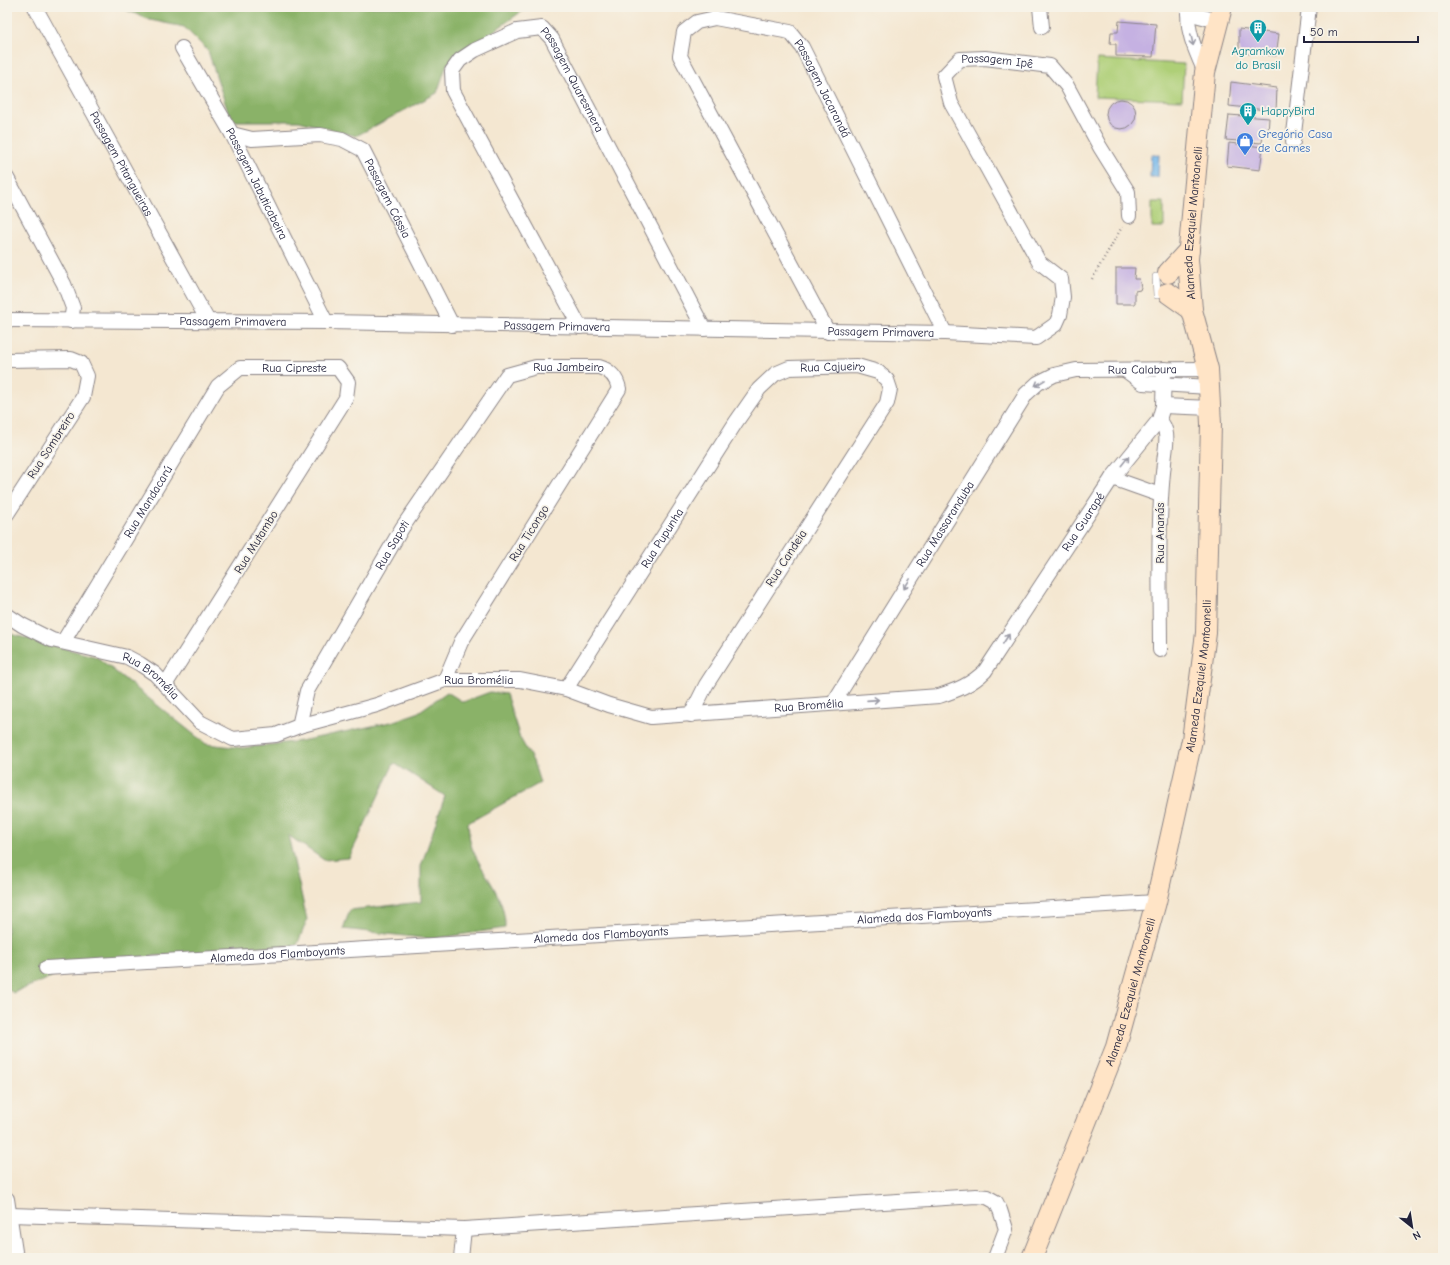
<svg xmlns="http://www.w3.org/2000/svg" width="1450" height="1265" font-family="'Comic Neue',sans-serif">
<rect width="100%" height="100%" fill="#f7f3e8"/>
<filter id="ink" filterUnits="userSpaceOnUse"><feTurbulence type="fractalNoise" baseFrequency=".025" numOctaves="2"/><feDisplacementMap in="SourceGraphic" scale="8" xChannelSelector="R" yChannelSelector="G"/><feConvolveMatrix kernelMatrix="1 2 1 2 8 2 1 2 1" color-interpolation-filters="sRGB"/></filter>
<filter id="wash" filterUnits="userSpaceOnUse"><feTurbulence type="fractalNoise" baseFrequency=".012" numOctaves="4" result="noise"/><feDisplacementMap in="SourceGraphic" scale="16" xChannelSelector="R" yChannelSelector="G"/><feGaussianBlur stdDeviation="0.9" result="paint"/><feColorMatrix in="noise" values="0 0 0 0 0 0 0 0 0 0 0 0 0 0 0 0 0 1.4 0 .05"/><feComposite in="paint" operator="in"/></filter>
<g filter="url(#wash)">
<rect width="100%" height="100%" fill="#f4e7d1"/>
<path fill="#aecf77" stroke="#687859" d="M 1097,59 L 1184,64 L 1182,100 L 1095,97 Z
M 1152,202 L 1164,202 L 1164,227 L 1152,227 Z"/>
<path fill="#8ab268" stroke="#566a52" d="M 119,7 L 528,7 L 447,64 L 437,93 L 356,136 L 299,121 L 231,121 L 208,51 L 184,27 L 150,20 Z
M 7,633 L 97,657 L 206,744 L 243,748 L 301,741 L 391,722 L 417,713 L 447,692 L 463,702 L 490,692 L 506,694 L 520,738 L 533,761 L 540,783 L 468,823 C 469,831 469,841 472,848 C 483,875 506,896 505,928 L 432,939 L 343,929 L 350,910 L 421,902 L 421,866 L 445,796 L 394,763 L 349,858 L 324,860 L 288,835 L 307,920 L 297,945 L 90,961 L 13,993 L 7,988 Z"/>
<path fill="#75b7ea" stroke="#4c6c92" d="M 1151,155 L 1159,155 L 1158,177 L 1150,177 Z"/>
<g id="blocks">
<path fill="#c5b1e2" d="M 1119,21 L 1156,24 L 1153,57 L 1116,56 L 1116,44 L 1110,44 L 1111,32 L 1118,32 Z
M 1239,29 L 1279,34 L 1276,56 L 1239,53 Z
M 1231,82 L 1277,88 L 1276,111 L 1229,106 Z
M1106 114a15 15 0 1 1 30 0a15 15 0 1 1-30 0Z
M 1229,115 L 1269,118 L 1268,134 L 1263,134 L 1262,143 L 1226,140 Z
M 1229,143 L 1263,147 L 1260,170 L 1227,166 Z
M 1116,268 L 1135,268 L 1134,279 L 1139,279 L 1141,287 L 1140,290 L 1135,291 L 1135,304 L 1116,304 Z"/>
</g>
</g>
<g filter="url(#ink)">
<use href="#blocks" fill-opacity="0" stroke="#8b8486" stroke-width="1"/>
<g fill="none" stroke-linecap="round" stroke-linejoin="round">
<defs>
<path id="lane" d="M 1156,277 L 1157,295"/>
<g id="street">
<path id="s1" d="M 35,7 L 208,321"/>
<path d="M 1040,7 L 1042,27"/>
<path d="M 1189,7 C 1185,29 1196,52 1205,72"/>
<path d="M 1188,13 L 1218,21"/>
<path id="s2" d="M 182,48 L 232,134 L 326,322"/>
<path id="s3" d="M 232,134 L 252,139 L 320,135 L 342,139 L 363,150 L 452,325"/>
<path d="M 1293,142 L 1309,7"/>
<path d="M 7,178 L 64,284 L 73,308 L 71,321"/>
<path id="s4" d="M 7,320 L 326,322 L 945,333 L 1036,338 L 1056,324 L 1060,315 L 1063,297 L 1061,279 L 1039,262 L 951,103 L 944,76 L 960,59 L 985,58 L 1050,66 L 1067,86 L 1100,147 L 1128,192 L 1129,216"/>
<path id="s5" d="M 580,327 L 453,91 L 452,71 L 460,60 L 475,50 L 517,31 L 542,28 L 552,39 L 704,329"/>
<path id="s6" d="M 828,332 L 680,56 L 684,32 L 697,22 L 715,18 L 790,32 L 802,47 L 945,333"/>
<path d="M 7,360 L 71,359 L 81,363 L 87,376 L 83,397 L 7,514"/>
<path d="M 1125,370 L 1143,383 L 1209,387"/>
<path d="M 1163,406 L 1211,408"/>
<path d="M 1159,420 C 1171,431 1165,448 1164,463 C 1157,525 1160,588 1160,650"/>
<path d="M 1112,478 L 1160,495"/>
<path id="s7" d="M 7,615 L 22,625 L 52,640 L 127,657 L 140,664 L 155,674 L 200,722 L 233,739 L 276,735 L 299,726 L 377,705 L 445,680 L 520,680 L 566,689 L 609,705 L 651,717 L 939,696 C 957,690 971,685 985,671 L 1112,478 L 1159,420 L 1163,406 L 1164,369"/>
<path id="s8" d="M 63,642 L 218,386 L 240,368 L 338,368 L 348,382 L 346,398 L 165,685"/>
<path id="s9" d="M 566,689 L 736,422 L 759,389 L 775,374 L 789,368 L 857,366 L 878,372 L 887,380 L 890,389 L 887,403 L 706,685 L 691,715"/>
<path id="s10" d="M 834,702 L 1026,394 L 1038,383 L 1054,375 L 1076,370 L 1208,369"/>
<path id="s11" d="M 299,726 L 307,691 L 402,528 L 507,375 L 536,367 L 599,367 C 610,370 617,378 619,389 L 461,642 L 445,680"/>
<path id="s12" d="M 46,968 L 1156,902"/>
<path d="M 7,1199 L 16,1258"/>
<path d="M 10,1215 L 464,1229 L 976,1196 L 987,1197 L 996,1202 L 1000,1210 L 1006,1229 L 995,1258"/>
<path d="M 461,1258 L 464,1229"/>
</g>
<g id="secondary">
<path d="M 1168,273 L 1189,250"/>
<path d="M 1168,293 L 1192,310"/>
<path id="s13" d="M 1032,1258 L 1116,1047 L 1156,902 L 1192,740 L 1206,633 L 1211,424 L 1208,369 L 1192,310 L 1188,259 L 1205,72 L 1222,7"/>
</g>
</defs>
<use href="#lane" stroke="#8b8486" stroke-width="8"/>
<use href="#street" stroke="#8b8486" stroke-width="16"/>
<use href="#secondary" stroke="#8b8486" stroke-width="22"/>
<path stroke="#8b8486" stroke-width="2.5" stroke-dasharray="1 3" stroke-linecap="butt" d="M 1092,279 L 1122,227"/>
<use href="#lane" stroke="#fff" stroke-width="7"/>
<use href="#street" stroke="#fff" stroke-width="14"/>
<use href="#secondary" stroke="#ffe4c6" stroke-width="20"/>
</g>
<defs><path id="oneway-shaft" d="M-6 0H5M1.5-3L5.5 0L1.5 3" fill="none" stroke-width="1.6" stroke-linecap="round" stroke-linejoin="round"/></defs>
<g stroke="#9c9ca7">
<use href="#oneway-shaft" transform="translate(1192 40) rotate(78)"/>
<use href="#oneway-shaft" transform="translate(1040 383) rotate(149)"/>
<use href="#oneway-shaft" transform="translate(1125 461) rotate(-51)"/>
<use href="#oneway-shaft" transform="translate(907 584) rotate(122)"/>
<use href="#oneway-shaft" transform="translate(1006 639) rotate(-57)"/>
<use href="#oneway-shaft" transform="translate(873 700) rotate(-4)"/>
</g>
</g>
<defs>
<symbol id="building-pin" viewBox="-11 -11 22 30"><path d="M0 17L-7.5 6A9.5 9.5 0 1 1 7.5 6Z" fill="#0f9aa8" stroke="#f7f3e8"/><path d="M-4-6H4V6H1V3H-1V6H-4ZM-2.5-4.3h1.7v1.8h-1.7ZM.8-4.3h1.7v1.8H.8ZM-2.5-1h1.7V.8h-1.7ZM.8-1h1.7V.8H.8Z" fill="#fff"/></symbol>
<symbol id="shop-pin" viewBox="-11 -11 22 30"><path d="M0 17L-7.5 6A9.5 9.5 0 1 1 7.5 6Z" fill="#3f7fe0" stroke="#f7f3e8"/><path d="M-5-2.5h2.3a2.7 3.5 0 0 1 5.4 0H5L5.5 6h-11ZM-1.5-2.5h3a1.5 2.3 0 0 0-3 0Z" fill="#fff"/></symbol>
</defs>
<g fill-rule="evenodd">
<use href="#building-pin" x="1248" y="18" width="20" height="27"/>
<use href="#building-pin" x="1238" y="101" width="20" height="27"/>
<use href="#shop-pin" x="1235" y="131" width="20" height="27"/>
</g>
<g text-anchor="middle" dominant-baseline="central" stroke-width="3.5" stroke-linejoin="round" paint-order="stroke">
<g font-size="12" fill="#0d838f" stroke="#f7f3e8">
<text x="1258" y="51">Agramkow<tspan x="1258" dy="14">do Brasil</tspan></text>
<text x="1261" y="111" text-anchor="start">HappyBird</text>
</g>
<g font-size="12" fill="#22223b" stroke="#f7f3e8">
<text stroke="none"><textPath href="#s4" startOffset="1398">Passagem Ipê</textPath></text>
<text stroke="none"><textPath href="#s5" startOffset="451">Passagem Quaresmera</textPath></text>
<text stroke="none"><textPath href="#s6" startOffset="514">Passagem Jacarandá</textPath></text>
<text stroke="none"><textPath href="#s1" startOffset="179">Passagem Pitangueiras</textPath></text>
<text stroke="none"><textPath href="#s2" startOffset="155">Passagem Jabuticabeira</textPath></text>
<text stroke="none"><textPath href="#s3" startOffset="189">Passagem Cássia</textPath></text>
<text stroke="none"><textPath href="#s13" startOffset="1064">Alameda Ezequiel Mantoanelli</textPath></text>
<text stroke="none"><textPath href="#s4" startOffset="226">Passagem Primavera</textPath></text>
<text stroke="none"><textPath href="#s4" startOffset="550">Passagem Primavera</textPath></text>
<text stroke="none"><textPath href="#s4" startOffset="874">Passagem Primavera</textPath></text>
<text stroke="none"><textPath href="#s8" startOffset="382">Rua Cipreste</textPath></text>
<text stroke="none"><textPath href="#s9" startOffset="438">Rua Cajueiro</textPath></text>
<text stroke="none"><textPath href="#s11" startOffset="473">Rua Jambeiro</textPath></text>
<text stroke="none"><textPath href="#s10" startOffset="486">Rua Calabura</textPath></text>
<text transform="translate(51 445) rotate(-57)">Rua Sombreiro</text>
<text stroke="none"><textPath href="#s8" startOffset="164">Rua Mandacarú</textPath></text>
<text stroke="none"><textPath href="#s7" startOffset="1217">Rua Guarapé</textPath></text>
<text stroke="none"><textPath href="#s10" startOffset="210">Rua Massaranduba</textPath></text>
<text transform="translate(529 533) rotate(-58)">Rua Ticongo</text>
<text transform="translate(1160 533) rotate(-90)">Rua Ananás</text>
<text stroke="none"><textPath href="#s9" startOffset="179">Rua Pupunha</textPath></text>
<text transform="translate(256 542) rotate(-58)">Rua Mutambo</text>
<text stroke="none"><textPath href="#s11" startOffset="205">Rua Sapoti</textPath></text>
<text transform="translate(786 558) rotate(-57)">Rua Candeia</text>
<text stroke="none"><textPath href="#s13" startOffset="608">Alameda Ezequiel Mantoanelli</textPath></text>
<text stroke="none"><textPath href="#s7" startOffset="159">Rua Bromélia</textPath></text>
<text stroke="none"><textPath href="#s7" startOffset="519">Rua Bromélia</textPath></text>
<text stroke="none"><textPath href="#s7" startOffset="855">Rua Bromélia</textPath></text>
<text stroke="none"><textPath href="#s12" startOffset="880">Alameda dos Flamboyants</textPath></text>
<text stroke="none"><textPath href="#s12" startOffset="556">Alameda dos Flamboyants</textPath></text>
<text stroke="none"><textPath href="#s12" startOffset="232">Alameda dos Flamboyants</textPath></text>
<text stroke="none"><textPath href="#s13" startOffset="284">Alameda Ezequiel Mantoanelli</textPath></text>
</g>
<g font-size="12" fill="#366cbe" stroke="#f7f3e8" text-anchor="start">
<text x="1258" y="134">Gregório Casa<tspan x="1258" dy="14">de Carnes</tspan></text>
</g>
</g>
<rect width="1450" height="1265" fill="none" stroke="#f7f3e8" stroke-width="24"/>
<g transform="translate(1412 1227) rotate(150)" stroke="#f7f3e8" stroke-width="3" paint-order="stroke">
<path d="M0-3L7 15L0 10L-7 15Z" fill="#22223b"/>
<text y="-6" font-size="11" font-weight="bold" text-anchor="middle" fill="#22223b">N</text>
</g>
<path d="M1304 36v6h114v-6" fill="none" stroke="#22223b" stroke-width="2"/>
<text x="1310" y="36" font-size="12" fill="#22223b" stroke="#f7f3e8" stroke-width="3" paint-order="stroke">50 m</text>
</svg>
